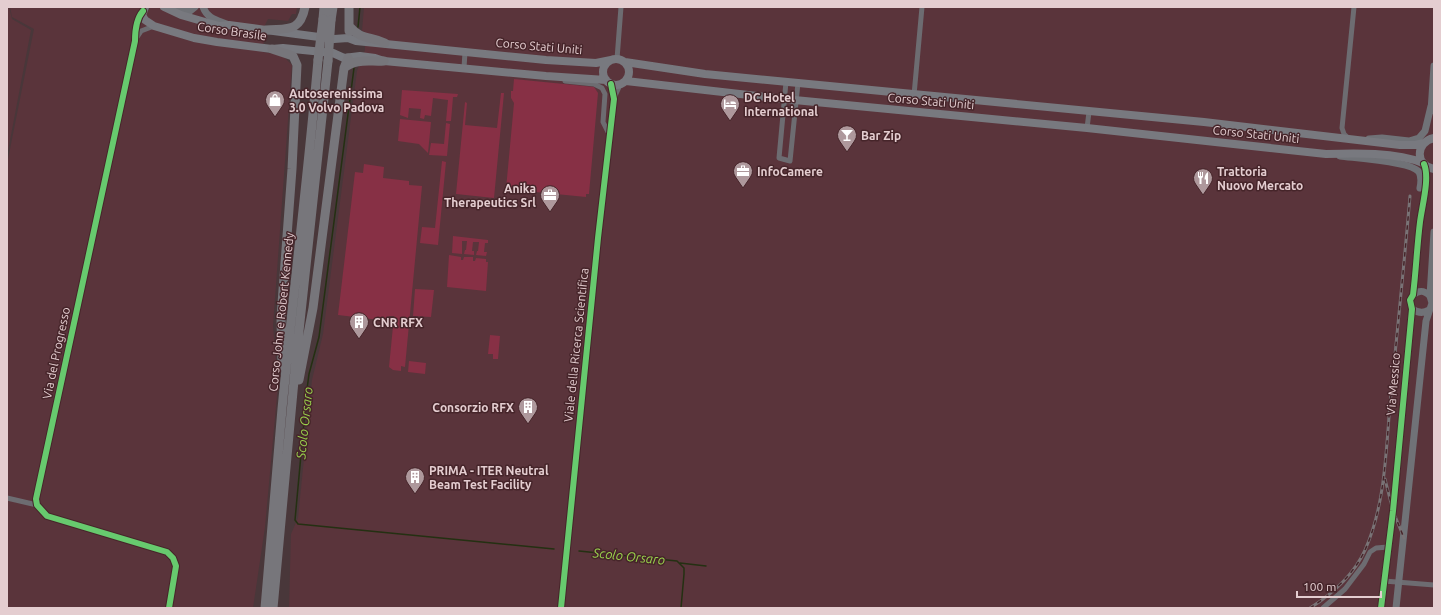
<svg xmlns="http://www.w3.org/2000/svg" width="1441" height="615" font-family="Ubuntu,sans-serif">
<rect width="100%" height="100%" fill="#49373a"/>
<path fill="#5a343b" d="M 7,7 L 9,7 L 12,19 L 31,30 L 7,156 Z
M 10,7 L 297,7 L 296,14 L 292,14 L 288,21 L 268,19 L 265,25 L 263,52 L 282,55 L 292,65 L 273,326 L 278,385 L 265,527 L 253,608 L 7,608 L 7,164 L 34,29 L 12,17 Z
M 364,7 L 1434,7 L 1434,608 L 289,608 L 291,534 L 298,518 L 312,380 L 323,334 L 357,71 L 365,50 L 365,32 L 362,31 Z"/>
<path fill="#873045" d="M 514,79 L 594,87 L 598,93 L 589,194 L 586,194 L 586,197 L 506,189 L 514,103 L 511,98 L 511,91 L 513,91 Z
M 402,90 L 458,94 L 457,97 L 453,97 L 451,121 L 446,121 L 448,100 L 433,98 L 431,116 L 425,115 L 424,119 L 420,118 L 421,109 L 409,108 L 408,118 L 400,115 Z
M 501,93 L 504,93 L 494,198 L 456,194 L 465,102 L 467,103 L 465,125 L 497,128 Z
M 400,119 L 431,122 L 428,153 L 419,144 L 398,141 Z
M 446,123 L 450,124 L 447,156 L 429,155 L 431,143 L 444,144 Z
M 442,161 L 446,162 L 438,245 L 420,243 L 422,227 L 435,228 Z
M 364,164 L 384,167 L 383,178 L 409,181 L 409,185 L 422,186 L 405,367 L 401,366 L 401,371 L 393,370 L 389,367 L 394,316 L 389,316 L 388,321 L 338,315 L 355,172 L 363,173 Z
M 453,236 L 488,240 L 488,243 L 485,243 L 484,252 L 487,252 L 486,256 L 476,255 L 477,251 L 478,251 L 479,242 L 473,242 L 472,251 L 474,251 L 474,255 L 464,254 L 465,250 L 466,250 L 467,241 L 462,241 L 462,254 L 452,253 Z
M 449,255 L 461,257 L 461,260 L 463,260 L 464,257 L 473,257 L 473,261 L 475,261 L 476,258 L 486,259 L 486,262 L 488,262 L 486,291 L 447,287 Z
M 415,289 L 434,290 L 431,317 L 413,316 Z
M 490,335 L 500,336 L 498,359 L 493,359 L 493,354 L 488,354 Z
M 409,361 L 426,363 L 425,374 L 408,372 Z"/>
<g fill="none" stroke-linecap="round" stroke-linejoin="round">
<path stroke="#243012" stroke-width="1.5" d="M 358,27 L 360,7
M 354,68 L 319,337 L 309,374 L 307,389 L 295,520 L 298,524 L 554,549
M 579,551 L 677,561 L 684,568 L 684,574 L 681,608
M 680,563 L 706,566"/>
<path stroke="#6d6c71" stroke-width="5" d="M 141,12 C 135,19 135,33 135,41 L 36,499 L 37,505 L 47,516 L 167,552 L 173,558 L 176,566 L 169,608
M 135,40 L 141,31 L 154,26
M 617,59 L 621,7
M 464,68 L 465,52
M 565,81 L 594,84 L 602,88 L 605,94 L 603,122 L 610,136
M 786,82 L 779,158 L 790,161 L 798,83
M 914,95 L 922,7
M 614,98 L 620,85
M 1087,128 L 1089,112
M 1348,138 L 1344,134 L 1342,128 L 1354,7
M 7,498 L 37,505
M 1384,581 L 1434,585
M 561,608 L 598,238 L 614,99 L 611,84
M 1323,608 L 1345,589 L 1364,564 L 1370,552 L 1376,548 L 1388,547"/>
<path stroke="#707277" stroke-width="7" d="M 203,7 C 208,20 218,20 229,25
M 175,11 L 190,11 L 195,7
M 1431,111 L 1434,66
M 1369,139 L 1382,138 L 1409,141 L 1419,138 L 1425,131 L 1431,106
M 1340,156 C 1355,158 1411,161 1419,172 C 1422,177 1421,183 1420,188
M 1413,295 C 1419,290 1424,290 1430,296
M 1412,309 C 1418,313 1423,314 1429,310
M 1381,608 L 1393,511 L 1412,309 L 1410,300 L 1413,295 C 1416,271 1417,246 1420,222 C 1422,206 1430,178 1424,164
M 1396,608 L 1426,321 L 1432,303 L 1430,296 L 1434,232"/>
<path stroke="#78797f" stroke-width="8" d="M 145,7 L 142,15 L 145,20 L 154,26 L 194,38 L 217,42 L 272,49 L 283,48 L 333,53 L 344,58 L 360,56 L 375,58 L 384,61 L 546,76 L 606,80
M 164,7 L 181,15 L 219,26 L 229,25 L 266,30 L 334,39 L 348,38 L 356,41 L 546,60 L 596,63 L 611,60
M603 72a13 13 0 1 1 26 0a13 13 0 1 1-26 0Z
M 625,62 L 705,74 L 1204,122 L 1400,145 L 1415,145 L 1424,143
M 626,81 L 784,99 L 1087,128 L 1326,154 C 1355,153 1396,152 1423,163
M 1434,138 C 1415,142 1415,166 1434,169"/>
<path stroke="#77767b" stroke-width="9" d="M 349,7 L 349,31
M 323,19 L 324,7
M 331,20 L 333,7
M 349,26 C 361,40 369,36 385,43
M 266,30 C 287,28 300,33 305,7
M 272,49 L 293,56 L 297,65 L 292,169 L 281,317 L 282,366
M 344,68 C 356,58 370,62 384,61
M 299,380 L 313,308 L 344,68 L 348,58
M 265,608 C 271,542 276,475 282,409 C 293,293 308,177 318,60
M 273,608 L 296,359 L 328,61"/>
<defs>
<path id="rail" d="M 1385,479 L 1393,511 L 1404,538
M 1310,608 C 1332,594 1354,574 1365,550 C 1385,506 1386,451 1390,404 C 1397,335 1404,266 1410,196"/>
</defs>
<use href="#rail" stroke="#797376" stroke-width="3"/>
<use href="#rail" stroke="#46252a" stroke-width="1.5" stroke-dasharray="4.5" stroke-linecap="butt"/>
<path stroke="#77767b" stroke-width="9" d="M 318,60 L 323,19
M 328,61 L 331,20"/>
<defs>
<path id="cycleway" d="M 143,11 C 136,19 135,31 135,41 L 36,499 L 37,505 L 47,516 L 167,552 L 173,558 L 176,566 L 169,608
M 561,608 L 598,238 L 614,99 L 611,84
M 1381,608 L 1393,511 L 1412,309 L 1410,300 L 1413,295 C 1416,271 1417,246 1420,222 C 1422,206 1430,178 1424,164"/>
</defs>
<use href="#cycleway" stroke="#46252a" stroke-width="8"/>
<use href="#cycleway" stroke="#67ca6e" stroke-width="6"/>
</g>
<defs>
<symbol id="shop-pin" viewBox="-11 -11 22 30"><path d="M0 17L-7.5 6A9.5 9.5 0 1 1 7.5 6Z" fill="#ae989c" stroke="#46252a"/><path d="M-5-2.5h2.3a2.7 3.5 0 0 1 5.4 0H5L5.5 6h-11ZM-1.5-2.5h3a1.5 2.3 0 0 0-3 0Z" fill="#fff"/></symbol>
<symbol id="hotel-pin" viewBox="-11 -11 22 30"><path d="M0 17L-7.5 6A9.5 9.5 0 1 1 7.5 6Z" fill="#ae989c" stroke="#46252a"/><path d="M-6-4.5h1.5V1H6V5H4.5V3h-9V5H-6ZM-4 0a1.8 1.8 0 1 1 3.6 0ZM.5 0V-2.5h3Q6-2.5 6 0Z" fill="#fff"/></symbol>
<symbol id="bar-pin" viewBox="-11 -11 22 30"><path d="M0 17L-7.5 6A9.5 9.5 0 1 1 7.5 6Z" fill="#ae989c" stroke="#46252a"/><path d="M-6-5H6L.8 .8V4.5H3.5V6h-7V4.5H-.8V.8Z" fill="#fff"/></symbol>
<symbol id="office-pin" viewBox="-11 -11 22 30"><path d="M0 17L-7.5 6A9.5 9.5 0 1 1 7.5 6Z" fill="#ae989c" stroke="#46252a"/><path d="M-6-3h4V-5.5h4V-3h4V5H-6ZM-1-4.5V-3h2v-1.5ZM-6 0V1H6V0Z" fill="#fff"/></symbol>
<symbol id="restaurant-pin" viewBox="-11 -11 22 30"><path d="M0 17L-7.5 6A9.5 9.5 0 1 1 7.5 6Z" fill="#ae989c" stroke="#46252a"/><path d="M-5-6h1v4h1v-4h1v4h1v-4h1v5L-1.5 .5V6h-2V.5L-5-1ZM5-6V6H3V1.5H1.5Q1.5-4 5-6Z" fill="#fff"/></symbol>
<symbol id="building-pin" viewBox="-11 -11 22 30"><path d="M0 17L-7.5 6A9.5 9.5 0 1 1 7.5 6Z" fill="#ae989c" stroke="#46252a"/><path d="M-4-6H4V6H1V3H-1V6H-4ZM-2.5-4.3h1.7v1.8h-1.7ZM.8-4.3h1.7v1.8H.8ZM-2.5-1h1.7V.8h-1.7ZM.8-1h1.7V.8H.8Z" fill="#fff"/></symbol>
</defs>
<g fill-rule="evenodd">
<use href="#shop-pin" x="264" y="89" width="22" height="30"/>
<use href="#hotel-pin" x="719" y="93" width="22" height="30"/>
<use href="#bar-pin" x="836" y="124" width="22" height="30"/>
<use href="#office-pin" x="732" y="160" width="22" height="30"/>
<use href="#restaurant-pin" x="1192" y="167" width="22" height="30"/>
<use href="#office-pin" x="539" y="184" width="22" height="30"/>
<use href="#building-pin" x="348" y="311" width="22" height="30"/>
<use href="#building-pin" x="517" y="396" width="22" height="30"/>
<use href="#building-pin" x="404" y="466" width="22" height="30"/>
</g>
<g text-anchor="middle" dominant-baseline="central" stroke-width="3" stroke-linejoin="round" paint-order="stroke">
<g font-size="12" fill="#e4cdd0" stroke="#46252a">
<text transform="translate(232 31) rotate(8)">Corso Brasile</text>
<text transform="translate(539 46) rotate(5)">Corso Stati Uniti</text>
<text transform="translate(931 101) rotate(5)">Corso Stati Uniti</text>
<text transform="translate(1256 134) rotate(6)">Corso Stati Uniti</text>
<text transform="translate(281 312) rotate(-84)">Corso John e Robert Kennedy</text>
<text transform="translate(576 345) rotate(-84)">Viale della Ricerca Scientifica</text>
<text transform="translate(56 353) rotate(-78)">Via del Progresso</text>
<text transform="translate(1393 384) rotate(-85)">Via Messico</text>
</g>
<g font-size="12" font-weight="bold" fill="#e4cdd0" stroke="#46252a" text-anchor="start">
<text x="289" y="93">Autoserenissima<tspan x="289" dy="14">3.0 Volvo Padova</tspan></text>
<text x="744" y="97">DC Hotel<tspan x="744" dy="14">International</tspan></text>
<text x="861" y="135">Bar Zip</text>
<text x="757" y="171">InfoCamere</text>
<text x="1217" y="171">Trattoria<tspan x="1217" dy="14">Nuovo Mercato</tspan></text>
<text x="536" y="188" text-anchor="end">Anika<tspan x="536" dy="14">Therapeutics Srl</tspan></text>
<text x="373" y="322">CNR RFX</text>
<text x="514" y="407" text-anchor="end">Consorzio RFX</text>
<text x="429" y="470">PRIMA - ITER Neutral<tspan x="429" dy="14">Beam Test Facility</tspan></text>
</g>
<g font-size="13" font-style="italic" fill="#99d34c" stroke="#46252a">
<text transform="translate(304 423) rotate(-84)">Scolo Orsaro</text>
<text transform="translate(629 556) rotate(6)">Scolo Orsaro</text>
</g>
</g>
<rect width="1441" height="615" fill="none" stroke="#e4cdd0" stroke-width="16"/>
<path d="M1297 591v6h84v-6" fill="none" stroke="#e4cdd0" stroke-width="2"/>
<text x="1303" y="591" font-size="12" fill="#e4cdd0" stroke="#46252a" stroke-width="3" paint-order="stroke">100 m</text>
</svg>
